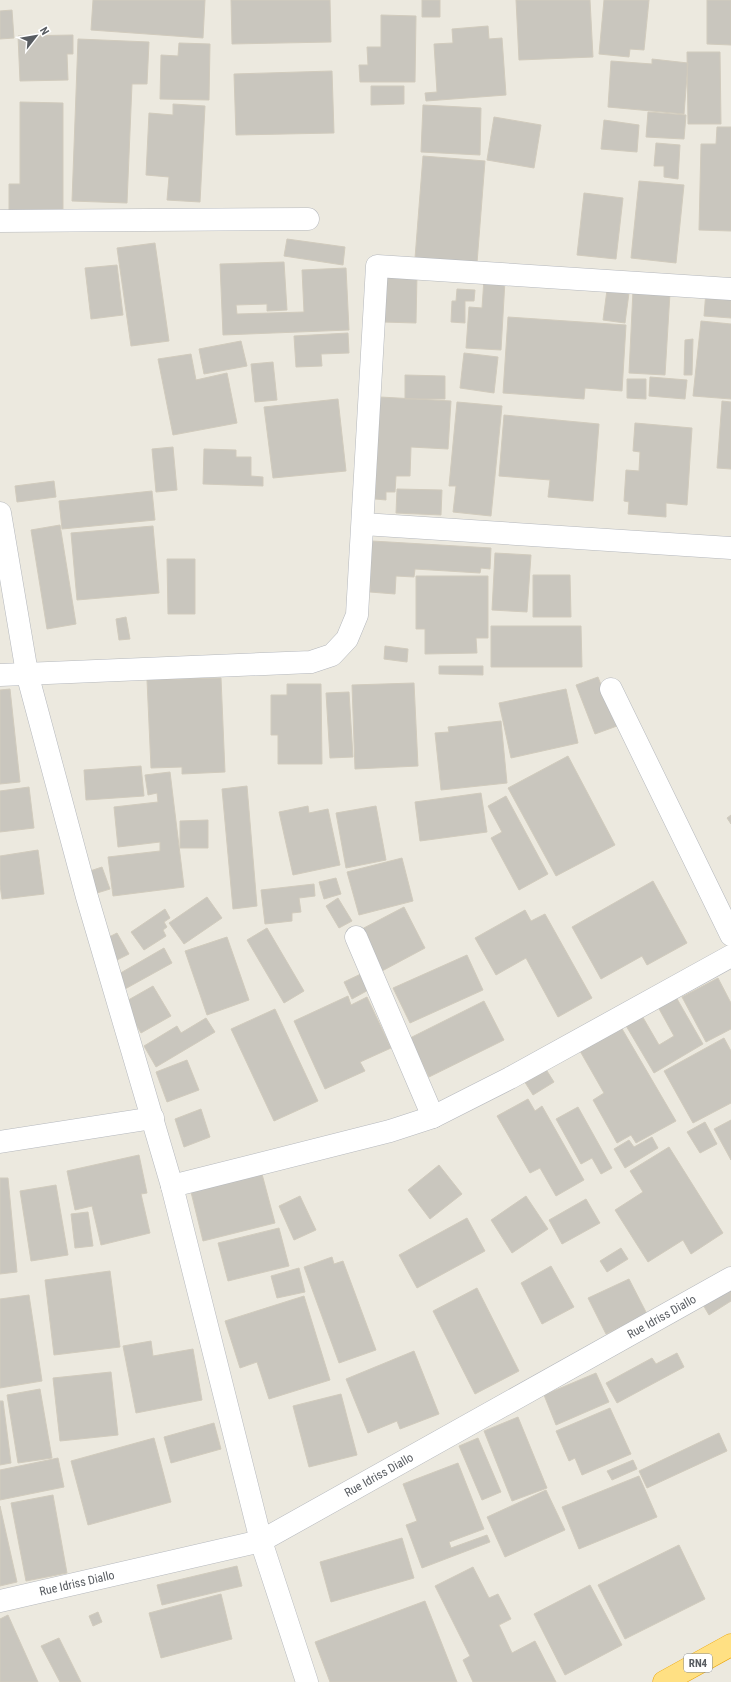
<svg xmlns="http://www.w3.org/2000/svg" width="731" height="1682" font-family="'Roboto Condensed',sans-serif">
<rect width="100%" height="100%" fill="#ece9df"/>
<path fill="#c9c6be" stroke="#d1cbbd" d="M 93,0 L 205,0 L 203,38 L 91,30 Z
M 231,0 L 330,0 L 331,42 L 232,44 Z
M 422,0 L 440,0 L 440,17 L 422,17 Z
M 516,0 L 590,0 L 593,57 L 519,60 Z
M 604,0 L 649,0 L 644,50 L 630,49 L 629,57 L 599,54 Z
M 707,0 L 731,0 L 731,45 L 707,44 Z
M 12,10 L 14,38 L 0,39 L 0,11 Z
M 381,15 L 416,16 L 415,82 L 360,82 L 359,65 L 368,65 L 367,47 L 381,47 Z
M 488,26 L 489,39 L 502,38 L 506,95 L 426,101 L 425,93 L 437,92 L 434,44 L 453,43 L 452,29 Z
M 73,35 L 73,54 L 67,54 L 68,80 L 20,81 L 18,36 Z
M 78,39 L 149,42 L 147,84 L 132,84 L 127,203 L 72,201 Z
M 179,43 L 210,44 L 209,100 L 160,99 L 161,55 L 178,56 Z
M 687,52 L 720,52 L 721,124 L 688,124 Z
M 652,59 L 688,63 L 684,114 L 608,107 L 611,61 L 652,64 Z
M 332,71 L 334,133 L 236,135 L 234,74 Z
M 371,86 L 404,86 L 404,104 L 371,105 Z
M 20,102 L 63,103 L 63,215 L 9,214 L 9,184 L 20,184 Z
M 173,104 L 205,106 L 200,202 L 167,200 L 169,177 L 146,175 L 149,113 L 173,115 Z
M 423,105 L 481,108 L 480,155 L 421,152 Z
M 648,112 L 686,115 L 684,139 L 646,137 Z
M 494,117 L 541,125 L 534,168 L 487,160 Z
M 604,120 L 639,125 L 637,152 L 601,149 Z
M 717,127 L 731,127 L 731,231 L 699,230 L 701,144 L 716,144 Z
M 656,143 L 680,145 L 678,179 L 664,177 L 664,166 L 654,166 Z
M 423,156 L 485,161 L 477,263 L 415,258 Z
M 639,181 L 684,185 L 676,263 L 631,258 Z
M 584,193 L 623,198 L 616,259 L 577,255 Z
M 287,239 L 345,247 L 343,265 L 284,256 Z
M 155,243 L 169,341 L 131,346 L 117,248 Z
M 284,262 L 287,310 L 267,311 L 267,304 L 236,305 L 237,314 L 304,312 L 302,270 L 346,268 L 349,330 L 223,335 L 220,264 Z
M 117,265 L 123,315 L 91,319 L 85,268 Z
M 385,273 L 417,274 L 416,323 L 383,322 Z
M 484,279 L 505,280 L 501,350 L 466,348 L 469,307 L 482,308 Z
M 457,289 L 475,290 L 474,301 L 465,301 L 465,323 L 451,322 L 452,301 L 456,301 Z
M 607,290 L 629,293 L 625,323 L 603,320 Z
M 633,290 L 670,293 L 665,375 L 629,373 Z
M 706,291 L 731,293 L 731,318 L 704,316 Z
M 508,317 L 626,325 L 622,391 L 585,388 L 584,399 L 503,393 Z
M 701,321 L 731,324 L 731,399 L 693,396 Z
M 348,333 L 349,353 L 321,354 L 322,366 L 296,367 L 294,336 Z
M 693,339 L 692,375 L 684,375 L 685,340 Z
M 241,341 L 247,366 L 204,374 L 199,349 Z
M 464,353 L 498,357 L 494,393 L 460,388 Z
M 191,354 L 196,380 L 227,373 L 237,423 L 173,435 L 158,359 Z
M 273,362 L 277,400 L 255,402 L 251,364 Z
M 405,375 L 445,376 L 445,399 L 405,399 Z
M 650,377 L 687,380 L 685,399 L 649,396 Z
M 627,379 L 646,379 L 646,399 L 627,398 Z
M 380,397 L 451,401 L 448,449 L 411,447 L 410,476 L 396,476 L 395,492 L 386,492 L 386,500 L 375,499 Z
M 338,399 L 346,471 L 273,478 L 264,407 Z
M 722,401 L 731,402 L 731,469 L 717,468 Z
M 457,402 L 502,406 L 491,516 L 453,512 L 456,486 L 449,486 Z
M 504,415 L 599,424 L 593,501 L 548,497 L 550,480 L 499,476 Z
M 635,423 L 692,428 L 687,505 L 666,503 L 666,517 L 628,514 L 629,502 L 624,501 L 626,470 L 639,471 L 640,452 L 633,451 Z
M 173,447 L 177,490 L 156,492 L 152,449 Z
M 204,449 L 236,450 L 236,457 L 251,457 L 251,476 L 263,477 L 263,486 L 203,484 Z
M 54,481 L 56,497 L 17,502 L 15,486 Z
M 397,489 L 442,490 L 441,515 L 396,513 Z
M 152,491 L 155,520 L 62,529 L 59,501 Z
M 60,525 L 76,624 L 47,629 L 31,530 Z
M 153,526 L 159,593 L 77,600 L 71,533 Z
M 372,541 L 491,548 L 490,569 L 481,568 L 480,573 L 415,569 L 414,577 L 396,576 L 395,594 L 370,592 Z
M 495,553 L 531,555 L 527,612 L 492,610 Z
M 167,559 L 195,559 L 195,614 L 168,614 Z
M 533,575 L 570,575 L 571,617 L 533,617 Z
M 416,576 L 488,576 L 488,638 L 476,638 L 477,653 L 425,654 L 425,629 L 416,629 Z
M 126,617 L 130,639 L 119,640 L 116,619 Z
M 491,626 L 581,626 L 582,667 L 491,667 Z
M 385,646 L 408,649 L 407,662 L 384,659 Z
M 439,666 L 483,666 L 483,675 L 439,674 Z
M 598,677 L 617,726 L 595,734 L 576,685 Z
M 221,678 L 225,772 L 182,774 L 182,767 L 151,768 L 147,680 Z
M 414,683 L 418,766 L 355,769 L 352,685 Z
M 287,684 L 321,684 L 322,764 L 278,764 L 278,735 L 271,735 L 271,695 L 287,695 Z
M 10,689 L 20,782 L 0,784 L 0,690 Z
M 566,689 L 578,743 L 511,758 L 499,703 Z
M 349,692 L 353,757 L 330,758 L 326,693 Z
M 501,721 L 507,783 L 441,790 L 435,733 L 449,732 L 448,727 Z
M 568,756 L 615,845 L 556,876 L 508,788 Z
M 141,766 L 144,796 L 86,800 L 84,770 Z
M 170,772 L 184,887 L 113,896 L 108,857 L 160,851 L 160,842 L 118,847 L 114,807 L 158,802 L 157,793 L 148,795 L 145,775 Z
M 247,786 L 257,906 L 233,909 L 222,789 Z
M 29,787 L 34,828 L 0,832 L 0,791 Z
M 481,793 L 487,832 L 420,841 L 415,802 Z
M 506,796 L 548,874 L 519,890 L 491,838 L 502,832 L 488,806 Z
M 308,806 L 309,813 L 328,809 L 340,865 L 293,875 L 279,812 Z
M 376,806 L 386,860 L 346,868 L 336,813 Z
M 731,815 L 731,824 L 727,818 Z
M 208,820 L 208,848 L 180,848 L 180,821 Z
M 38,850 L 44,894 L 2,899 L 0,885 L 0,856 Z
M 402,858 L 413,901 L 359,915 L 347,872 Z
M 102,867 L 110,889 L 97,893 L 90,871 Z
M 336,878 L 341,894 L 324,899 L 319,882 Z
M 653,881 L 687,943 L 647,965 L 642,956 L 601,979 L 572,927 Z
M 314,884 L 315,896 L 299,898 L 301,912 L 292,913 L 292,921 L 265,924 L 261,890 Z
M 207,897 L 222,918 L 184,944 L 169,923 Z
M 338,898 L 352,921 L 339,928 L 326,906 Z
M 404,907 L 425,948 L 382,971 L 360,930 Z
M 165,909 L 170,918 L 164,922 L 167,927 L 163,930 L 166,936 L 144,950 L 131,932 Z
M 525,910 L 531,921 L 545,914 L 592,998 L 558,1017 L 526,958 L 496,975 L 475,938 Z
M 267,928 L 304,991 L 284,1003 L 247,940 Z
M 117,933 L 129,954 L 117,960 L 105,939 Z
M 227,937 L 249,1000 L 207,1015 L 185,951 Z
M 164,948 L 172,963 L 125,989 L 117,975 Z
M 467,955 L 483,990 L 410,1023 L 393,988 Z
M 365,972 L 372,988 L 352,999 L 344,982 Z
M 718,978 L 731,1003 L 731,1029 L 706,1042 L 682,997 Z
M 153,986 L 171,1016 L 141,1033 L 123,1003 Z
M 348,996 L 351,1005 L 367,997 L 391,1048 L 360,1062 L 365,1071 L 325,1089 L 294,1021 Z
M 676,997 L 703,1044 L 654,1073 L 625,1024 L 641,1014 L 659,1045 L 674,1036 L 658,1007 Z
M 484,1001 L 504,1040 L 429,1077 L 410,1038 Z
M 275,1009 L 318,1101 L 274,1121 L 231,1029 Z
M 206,1018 L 215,1032 L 156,1067 L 144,1046 L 177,1026 L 181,1033 Z
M 621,1027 L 676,1121 L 636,1143 L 631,1135 L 617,1143 L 593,1100 L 604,1093 L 580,1051 Z
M 724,1038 L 731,1051 L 731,1103 L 693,1123 L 664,1071 Z
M 187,1060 L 199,1090 L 167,1102 L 156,1072 Z
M 542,1063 L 554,1082 L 533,1095 L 521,1076 Z
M 528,1099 L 535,1111 L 542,1106 L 584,1180 L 556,1196 L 540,1168 L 530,1173 L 497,1116 Z
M 578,1107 L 612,1168 L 601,1174 L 592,1158 L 581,1164 L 556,1119 Z
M 201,1109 L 210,1137 L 184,1147 L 175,1119 Z
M 731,1120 L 731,1160 L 714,1129 Z
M 705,1122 L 717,1144 L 700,1153 L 687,1132 Z
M 652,1137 L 658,1148 L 625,1168 L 614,1149 L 629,1140 L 634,1147 Z
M 669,1147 L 723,1233 L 691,1254 L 683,1240 L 648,1262 L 615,1210 L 643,1192 L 630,1171 Z
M 139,1155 L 147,1193 L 141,1194 L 150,1233 L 101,1245 L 92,1206 L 75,1210 L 67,1171 Z
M 439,1165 L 462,1194 L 430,1219 L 408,1190 Z
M 262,1174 L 275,1223 L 203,1241 L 191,1192 Z
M 0,1178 L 8,1178 L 17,1272 L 0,1274 Z
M 56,1185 L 68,1255 L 31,1261 L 20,1191 Z
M 300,1196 L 316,1230 L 294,1240 L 279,1206 Z
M 526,1196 L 548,1229 L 512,1253 L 491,1220 Z
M 586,1199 L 600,1223 L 562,1244 L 549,1220 Z
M 88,1212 L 93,1246 L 75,1248 L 71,1214 Z
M 467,1218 L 485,1251 L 417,1288 L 399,1255 Z
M 279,1228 L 289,1266 L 228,1281 L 218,1243 Z
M 621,1248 L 628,1259 L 607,1272 L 600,1261 Z
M 332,1257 L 334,1264 L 343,1261 L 376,1350 L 339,1363 L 304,1267 Z
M 551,1266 L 574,1307 L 542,1324 L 521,1283 Z
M 299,1268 L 305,1292 L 277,1298 L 271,1276 Z
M 110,1271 L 120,1347 L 54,1355 L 45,1280 Z
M 731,1278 L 731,1301 L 709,1315 L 699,1298 Z
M 629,1279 L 647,1314 L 606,1334 L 588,1298 Z
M 477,1288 L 519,1371 L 475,1394 L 433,1311 Z
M 29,1295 L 42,1381 L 0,1388 L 0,1299 Z
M 304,1296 L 330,1380 L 269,1399 L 257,1362 L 240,1368 L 225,1321 Z
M 151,1341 L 153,1356 L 193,1349 L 202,1400 L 136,1413 L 123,1346 Z
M 414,1351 L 439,1414 L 400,1429 L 397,1421 L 368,1433 L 346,1379 Z
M 677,1353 L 684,1367 L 617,1403 L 606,1383 L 652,1358 L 656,1364 Z
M 111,1372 L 118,1435 L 60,1441 L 53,1378 Z
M 596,1373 L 609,1402 L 556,1425 L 544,1395 Z
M 40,1389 L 52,1458 L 18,1463 L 7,1395 Z
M 341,1394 L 357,1455 L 309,1467 L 293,1406 Z
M 0,1401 L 3,1401 L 11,1463 L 0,1465 Z
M 610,1408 L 631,1454 L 582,1475 L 575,1458 L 569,1461 L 556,1431 Z
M 518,1417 L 547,1488 L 512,1501 L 484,1431 Z
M 214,1423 L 221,1449 L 171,1463 L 164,1437 Z
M 719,1433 L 727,1451 L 647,1488 L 639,1471 Z
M 154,1438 L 171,1502 L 88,1525 L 71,1461 Z
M 478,1438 L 501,1492 L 482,1500 L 459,1446 Z
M 58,1458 L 64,1487 L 0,1500 L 0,1470 Z
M 633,1460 L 637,1469 L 612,1480 L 607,1471 Z
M 458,1463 L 484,1529 L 449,1542 L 451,1548 L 487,1535 L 490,1542 L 422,1568 L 406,1525 L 417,1521 L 403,1484 Z
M 639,1476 L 657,1517 L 579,1549 L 562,1507 Z
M 546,1490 L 565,1530 L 505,1557 L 487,1517 Z
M 53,1495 L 67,1573 L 26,1581 L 11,1503 Z
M 0,1506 L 17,1582 L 0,1586 Z
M 402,1538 L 414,1578 L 331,1602 L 320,1562 Z
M 679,1545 L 705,1599 L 625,1639 L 598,1585 Z
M 237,1566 L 242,1586 L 162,1605 L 157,1585 Z
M 473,1567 L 489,1598 L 498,1594 L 511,1619 L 499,1625 L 512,1653 L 535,1641 L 556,1682 L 473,1682 L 463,1660 L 470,1656 L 435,1586 Z
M 590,1585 L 622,1645 L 565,1675 L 534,1614 Z
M 221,1594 L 232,1639 L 161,1658 L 149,1613 Z
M 425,1601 L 457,1682 L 330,1682 L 315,1642 Z
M 98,1612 L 102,1622 L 93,1626 L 89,1616 Z
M 8,1615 L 38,1682 L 0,1682 L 0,1619 Z
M 59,1638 L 81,1682 L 60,1682 L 41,1646 Z"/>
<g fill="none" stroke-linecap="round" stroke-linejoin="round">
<defs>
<g id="street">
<path d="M 0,221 L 308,219"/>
<path d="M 0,513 L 27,673 L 87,897 L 172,1186 L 261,1541 L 307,1682"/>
<path d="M 363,524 L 731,548"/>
<path d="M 0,675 L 311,662 L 332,655 L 347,639 L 357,615 L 377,266 L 731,289"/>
<path d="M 611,689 L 731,935"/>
<path d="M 356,937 L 433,1117"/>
<path d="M 0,1142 L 153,1118"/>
<path d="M 172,1186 L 390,1131 L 433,1117 L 510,1078 L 731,956"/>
<path id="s1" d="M 0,1601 L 261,1541 L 731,1278"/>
</g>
<path id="highway" d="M 664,1682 L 731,1645"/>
</defs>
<use href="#street" stroke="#b5b8bd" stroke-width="23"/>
<use href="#highway" stroke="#eba300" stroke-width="23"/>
<use href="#street" stroke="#fff" stroke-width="22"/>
<use href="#highway" stroke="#ffe083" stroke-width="22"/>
</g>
<g text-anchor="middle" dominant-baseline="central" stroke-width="4" stroke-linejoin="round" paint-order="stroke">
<rect fill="#fff" stroke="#8a8d90" stroke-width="1" x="684" y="1654" width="28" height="18" rx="3"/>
<g font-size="11" font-weight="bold" fill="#585c61">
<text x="698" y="1663">RN4</text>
</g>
<g font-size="12" fill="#585c61" stroke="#fff">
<text stroke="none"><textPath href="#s1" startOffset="727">Rue Idriss Diallo</textPath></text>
<text stroke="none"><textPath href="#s1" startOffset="403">Rue Idriss Diallo</textPath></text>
<text stroke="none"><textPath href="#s1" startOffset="79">Rue Idriss Diallo</textPath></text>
</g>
</g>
<g transform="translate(36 36) rotate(59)" stroke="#ffffff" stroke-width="3" paint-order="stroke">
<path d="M0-3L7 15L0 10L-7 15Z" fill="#585c61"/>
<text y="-6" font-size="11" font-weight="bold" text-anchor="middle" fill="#585c61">N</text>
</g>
</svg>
